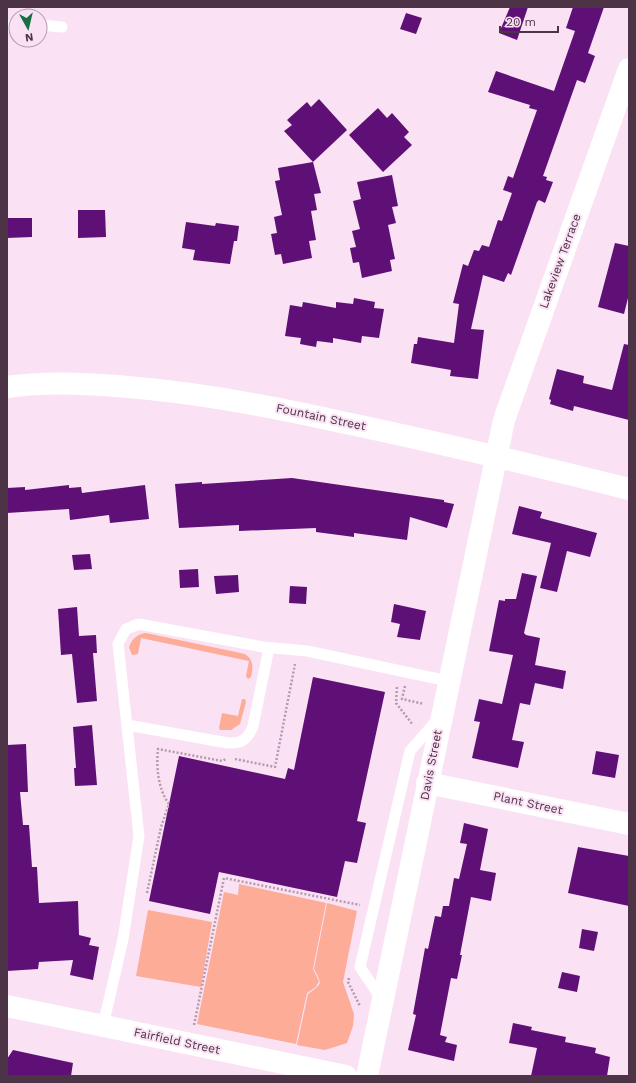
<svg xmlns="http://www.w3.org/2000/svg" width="636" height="1083" font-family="'Work Sans',sans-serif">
<rect width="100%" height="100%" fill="#fae1f4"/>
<path fill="#fcac97" d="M 146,633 L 245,654 C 254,660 253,668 251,677 L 248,679 L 246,676 L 249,661 L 141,638 L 138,654 L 132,655 L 129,647 C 132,639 137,634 146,633 Z
M 242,699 L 245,699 L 246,702 L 240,724 L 231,730 L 220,730 L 219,728 L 222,713 L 238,716 Z
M 239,884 L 326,903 L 313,969 L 319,981 L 316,987 L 307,993 L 296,1044 L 197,1024 L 224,892 L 238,895 Z
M 327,903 L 357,911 L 343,982 L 354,1014 L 353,1026 L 347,1043 L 325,1050 L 297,1045 L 308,994 C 323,983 322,984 314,969 Z
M 148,910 L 212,922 L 201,987 L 136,976 Z"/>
<path fill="#5e1077" d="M 510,7 L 528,7 L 517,40 L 499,33 Z
M 573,7 L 604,7 L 588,53 L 595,56 L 585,83 L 577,80 L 543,176 L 547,177 L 546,180 L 553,182 L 545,203 L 539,200 L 537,202 L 511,275 L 508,273 L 504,282 L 483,275 L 471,329 L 484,330 L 478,379 L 450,376 L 451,370 L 411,363 L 414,344 L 417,344 L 418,337 L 454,343 L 459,304 L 453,303 L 463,264 L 468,266 L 474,250 L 479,251 L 482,245 L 489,247 L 498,220 L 502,221 L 512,193 L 503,190 L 508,176 L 513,178 L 537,110 L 529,108 L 530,105 L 488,92 L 496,71 L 554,91 L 575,31 L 566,28 Z
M 406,13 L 422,18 L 416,34 L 400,29 Z
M 319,99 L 347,130 L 313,162 L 321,193 L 314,194 L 317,210 L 311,211 L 316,240 L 309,241 L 312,258 L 283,264 L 281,254 L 275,255 L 271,234 L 277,233 L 274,217 L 282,215 L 275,181 L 280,180 L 278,168 L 313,162 L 284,131 L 292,125 L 287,120 L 307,102 L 311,107 Z
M 378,108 L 387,118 L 392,113 L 409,132 L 404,137 L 412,145 L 383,172 L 349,135 Z
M 392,175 L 398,206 L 392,207 L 396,223 L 388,225 L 395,259 L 390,260 L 392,271 L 362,278 L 359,262 L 353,263 L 350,248 L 356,247 L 352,231 L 360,229 L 353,201 L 361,199 L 357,182 Z
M 78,210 L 105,210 L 106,237 L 78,238 Z
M 7,218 L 32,218 L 32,237 L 7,238 Z
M 186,222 L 215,226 L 216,223 L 239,226 L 237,241 L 234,241 L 230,264 L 193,260 L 195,250 L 182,248 Z
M 615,243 L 629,246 L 629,294 L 624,314 L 598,307 Z
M 354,298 L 375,302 L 374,308 L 384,309 L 379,338 L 362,336 L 361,343 L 333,338 L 333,343 L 317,341 L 316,347 L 300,344 L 301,338 L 285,336 L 290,305 L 302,307 L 303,302 L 336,308 L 336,302 L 353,304 Z
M 624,344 L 629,345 L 629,420 L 574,406 L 573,411 L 550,404 L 551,400 L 549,399 L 557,369 L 584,376 L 583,383 L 612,390 Z
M 292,478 L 444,500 L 444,502 L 454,504 L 447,528 L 410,517 L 407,540 L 354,533 L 354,537 L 316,532 L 316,528 L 239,531 L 239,525 L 179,528 L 175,484 L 202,482 L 202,484 Z
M 69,485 L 69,488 L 81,487 L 82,493 L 145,485 L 149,519 L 110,523 L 109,515 L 70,520 L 69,509 L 7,513 L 7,488 L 25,487 L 25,490 Z
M 519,506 L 542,512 L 540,518 L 597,533 L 590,557 L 567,551 L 557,592 L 540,588 L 551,543 L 512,534 Z
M 90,554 L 92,569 L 74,570 L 72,555 Z
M 198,569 L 199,587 L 180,588 L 179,570 Z
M 522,573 L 537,576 L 524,633 L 526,635 L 540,638 L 535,665 L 566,671 L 563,689 L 535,683 L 530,705 L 520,703 L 512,740 L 524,742 L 518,768 L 472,758 L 480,722 L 474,721 L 479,699 L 502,704 L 513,655 L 489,651 L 499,600 L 505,601 L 505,599 L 516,599 Z
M 238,575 L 239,592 L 216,594 L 214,576 Z
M 290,586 L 307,587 L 306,604 L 289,603 Z
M 394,604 L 426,611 L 420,640 L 397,637 L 400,624 L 391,622 Z
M 77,607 L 79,636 L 96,635 L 97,653 L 93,653 L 97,701 L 77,703 L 72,654 L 61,655 L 58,609 Z
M 313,677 L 385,692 L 357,821 L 366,823 L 357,863 L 345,861 L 337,897 L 219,872 L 210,914 L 149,901 L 179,756 L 285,779 L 288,768 L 294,770 Z
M 92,725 L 97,785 L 75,786 L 74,768 L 76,768 L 73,727 Z
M 26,744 L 28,792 L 20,792 L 23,825 L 29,825 L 32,867 L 37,867 L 39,903 L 78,901 L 79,935 L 91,938 L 89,945 L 99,947 L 93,980 L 70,975 L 73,960 L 39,962 L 38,969 L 7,971 L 7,745 Z
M 596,751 L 619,755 L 615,778 L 592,774 Z
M 464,823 L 488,829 L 480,870 L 496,873 L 491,901 L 471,897 L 460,955 L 462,955 L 457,979 L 451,978 L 440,1035 L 447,1037 L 445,1042 L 457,1045 L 454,1061 L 408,1050 L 416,1015 L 413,1014 L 425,948 L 428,949 L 435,916 L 441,917 L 443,906 L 449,906 L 454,878 L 459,879 L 467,844 L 460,843 Z
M 578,847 L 629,856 L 629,906 L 568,893 Z
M 582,929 L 598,932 L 594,951 L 579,948 Z
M 562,972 L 580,976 L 577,992 L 558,988 Z
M 513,1023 L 532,1027 L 531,1030 L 566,1037 L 565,1042 L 596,1048 L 595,1053 L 610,1057 L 607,1076 L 531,1076 L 537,1048 L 509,1043 Z
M 13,1050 L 73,1063 L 71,1076 L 7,1076 L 7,1059 Z"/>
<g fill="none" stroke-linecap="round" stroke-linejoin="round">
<path stroke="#b39aad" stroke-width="2.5" stroke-dasharray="2 2" stroke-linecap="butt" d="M 405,686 L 402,699 L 424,704
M 397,687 L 396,703 L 413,725
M 235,759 L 275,767 L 295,664
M 147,893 L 161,827 L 169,804 C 158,789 156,767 158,749 L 222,761 L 226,759
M 349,978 L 348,982 L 360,1006
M 194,1025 L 224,878 L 360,905"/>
<path stroke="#fff" stroke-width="11" d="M 40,25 L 62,27
M 7,26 L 16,25
M 127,725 L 228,743 C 242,744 248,739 253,726 L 269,648
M 382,1000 L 360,967 L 410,751 L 437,720
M 103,1026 L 123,939 L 139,836 L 118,644 L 126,629 L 139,624 L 263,647 L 307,651 L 448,681"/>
<path stroke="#fff" stroke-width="22" d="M 427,783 L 629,824
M 7,1006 L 346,1076
M 367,1076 L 504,420 L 629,69"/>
<path stroke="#fff" stroke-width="22" d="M 7,387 C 47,381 87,383 128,387 C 200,393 270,406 341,422 C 437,442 533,465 629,489"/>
</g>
<g text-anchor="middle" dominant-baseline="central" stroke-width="4" stroke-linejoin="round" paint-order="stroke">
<g font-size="12" fill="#4c3446" stroke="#fae1f4">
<text transform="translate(560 261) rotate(-70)">Lakeview Terrace</text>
<text transform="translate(321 417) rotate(12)">Fountain Street</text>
<text transform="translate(431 765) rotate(-79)">Davis Street</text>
<text transform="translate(528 803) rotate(12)">Plant Street</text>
<text transform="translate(177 1041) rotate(12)">Fairfield Street</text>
</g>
</g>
<rect width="636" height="1083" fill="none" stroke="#4c3446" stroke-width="16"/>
<g transform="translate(28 28) rotate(172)"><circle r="19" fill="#fae1f4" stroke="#b49cae"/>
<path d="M0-3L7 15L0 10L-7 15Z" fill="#176f42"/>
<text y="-6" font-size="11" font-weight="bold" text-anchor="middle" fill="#4c3446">N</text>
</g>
<path d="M500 26v6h58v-6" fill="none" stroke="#4c3446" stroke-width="2"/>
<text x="506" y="26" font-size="12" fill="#4c3446" stroke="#fae1f4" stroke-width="3" paint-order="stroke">20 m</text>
</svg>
